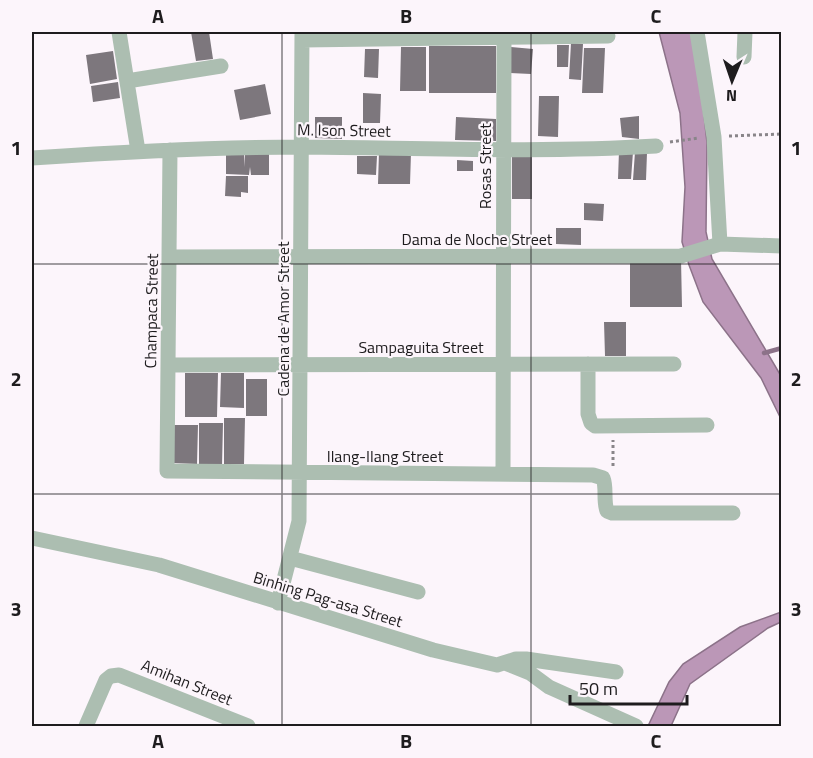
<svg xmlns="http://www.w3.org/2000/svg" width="813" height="758" font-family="'Titillium Web',sans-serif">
<rect width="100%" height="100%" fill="#fcf5fb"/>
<path fill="#bb97b7" stroke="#8c7289" stroke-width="1.5" d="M 659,32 L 695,32 L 707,143 L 706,232 L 712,259 L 781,376 L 781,419 L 761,378 L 703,302 L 689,265 L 682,242 L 685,187 L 680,113 Z
M 781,612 L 781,622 L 768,628 L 690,684 L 671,726 L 648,726 L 669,682 L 683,664 L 740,627 Z"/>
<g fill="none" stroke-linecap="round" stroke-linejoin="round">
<path stroke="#8c7289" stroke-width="4.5" d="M 764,353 L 782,348"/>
</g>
<path fill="#7d777d" d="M 191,32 L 209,32 L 213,59 L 196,61 Z
M 571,43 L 583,44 L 581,80 L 569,79 Z
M 557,45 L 569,45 L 568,67 L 557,67 Z
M 429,46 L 496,46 L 496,93 L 429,93 Z
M 401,47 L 426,47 L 426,91 L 400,91 Z
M 511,47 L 533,49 L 531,74 L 510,73 Z
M 584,48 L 605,48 L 603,93 L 582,93 Z
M 365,49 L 379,49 L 378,78 L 364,77 Z
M 113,51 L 117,79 L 90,84 L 86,55 Z
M 118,82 L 120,98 L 93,102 L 91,86 Z
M 265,84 L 271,114 L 240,120 L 234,90 Z
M 363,93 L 381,94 L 380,123 L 363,123 Z
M 539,96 L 559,96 L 558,137 L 538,136 Z
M 639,116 L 639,139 L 622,137 L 620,118 Z
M 315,117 L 342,117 L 342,139 L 315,138 Z
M 456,117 L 496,119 L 496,141 L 455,140 Z
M 619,151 L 633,152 L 631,179 L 618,179 Z
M 245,152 L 269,153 L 269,175 L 251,175 L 250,167 L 249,175 L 226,174 L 226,153 L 244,153 L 245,167 Z
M 379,152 L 411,153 L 410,184 L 378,184 Z
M 635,152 L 647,153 L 646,180 L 633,180 Z
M 512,155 L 532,155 L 532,199 L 512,199 Z
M 357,156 L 377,156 L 376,175 L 357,174 Z
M 457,160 L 473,161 L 473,171 L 457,171 Z
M 226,176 L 248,176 L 248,193 L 241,192 L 241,197 L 225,196 Z
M 584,203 L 604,204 L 603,221 L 584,220 Z
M 556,228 L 581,228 L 581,245 L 556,244 Z
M 681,259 L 682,307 L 630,307 L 630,260 Z
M 604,322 L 626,322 L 626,356 L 605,356 Z
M 185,373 L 218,373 L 217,417 L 185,417 Z
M 221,373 L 244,373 L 244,408 L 220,407 Z
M 246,379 L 267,379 L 267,416 L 246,416 Z
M 224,418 L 245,418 L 244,464 L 224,464 Z
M 199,423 L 223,423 L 222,466 L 199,465 Z
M 171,425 L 198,425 L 197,464 L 171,463 Z"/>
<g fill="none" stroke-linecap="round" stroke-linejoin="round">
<path stroke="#898589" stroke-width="3" stroke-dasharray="3 3" stroke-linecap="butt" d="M 729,136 L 782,134
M 670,142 L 699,138
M 613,466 L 613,440"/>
<path stroke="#acbeb1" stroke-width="15" d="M 119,32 L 138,151
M 697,32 L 714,137 L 720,244
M 302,40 L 608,36
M 744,57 L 745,32
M 127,81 L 221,66
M 170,150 L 167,471 L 593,475 L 603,478 C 607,488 603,500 607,511 L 612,513 L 733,513
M 32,158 C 122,152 214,147 305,147 C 422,148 539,153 656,146
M 170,257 L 681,256 L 720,244 L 782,246
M 588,364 L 588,414 L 591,423 L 595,426 L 707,425
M 169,365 L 674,364
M 503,474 L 504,39
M 32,538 L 159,565 L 433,650 L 497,665 L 516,659 L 526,659 L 616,672
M 290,558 L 418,592
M 278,603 L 299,521 L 302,32
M 505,663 L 530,673 L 549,687 L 636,726
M 86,726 L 106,680 L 111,676 L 119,675 L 248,726"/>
</g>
<path fill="none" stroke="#1e1c1e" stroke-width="1.5" stroke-opacity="0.55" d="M 282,32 L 282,726M 531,32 L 531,726M 32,264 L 782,264M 32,494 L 782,494"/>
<g text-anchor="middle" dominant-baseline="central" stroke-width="4.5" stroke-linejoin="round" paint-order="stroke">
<g font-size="16" fill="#1e1c1e" stroke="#fcf5fb">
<text transform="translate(344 130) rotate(1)">M. Ison Street</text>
<text transform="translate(485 166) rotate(-90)">Rosas Street</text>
<text x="477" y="239">Dama de Noche Street</text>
<text transform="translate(151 311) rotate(-89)">Champaca Street</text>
<text transform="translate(283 319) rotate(-90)">Cadena de Amor Street</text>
<text x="421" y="347">Sampaguita Street</text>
<text x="385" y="456">Ilang-Ilang Street</text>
<text transform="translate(328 599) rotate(17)">Binhing Pag-asa Street</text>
<text transform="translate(187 682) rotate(22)">Amihan Street</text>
</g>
</g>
<rect width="813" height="758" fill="none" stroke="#fcf5fb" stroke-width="66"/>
<g transform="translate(732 81) rotate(182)" stroke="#fcf5fb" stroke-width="4.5" paint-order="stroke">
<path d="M0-4.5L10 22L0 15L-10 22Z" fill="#1e1c1e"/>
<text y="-9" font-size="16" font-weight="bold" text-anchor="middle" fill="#1e1c1e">N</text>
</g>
<path d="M570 695v9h117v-9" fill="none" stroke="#1e1c1e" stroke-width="3"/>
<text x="579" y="695" font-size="18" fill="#1e1c1e" stroke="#fcf5fb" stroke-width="4.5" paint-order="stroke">50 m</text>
<rect x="33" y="33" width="747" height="692" fill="none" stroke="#1e1c1e" stroke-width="2"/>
<g font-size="20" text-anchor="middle" font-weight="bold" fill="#1e1c1e">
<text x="158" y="23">A</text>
<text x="406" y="23">B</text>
<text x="656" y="23">C</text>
<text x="16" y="155">1</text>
<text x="796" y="155">1</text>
<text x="16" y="386">2</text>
<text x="796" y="386">2</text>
<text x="16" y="616">3</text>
<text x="796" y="616">3</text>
<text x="158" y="748">A</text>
<text x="406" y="748">B</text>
<text x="656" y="748">C</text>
</g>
</svg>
